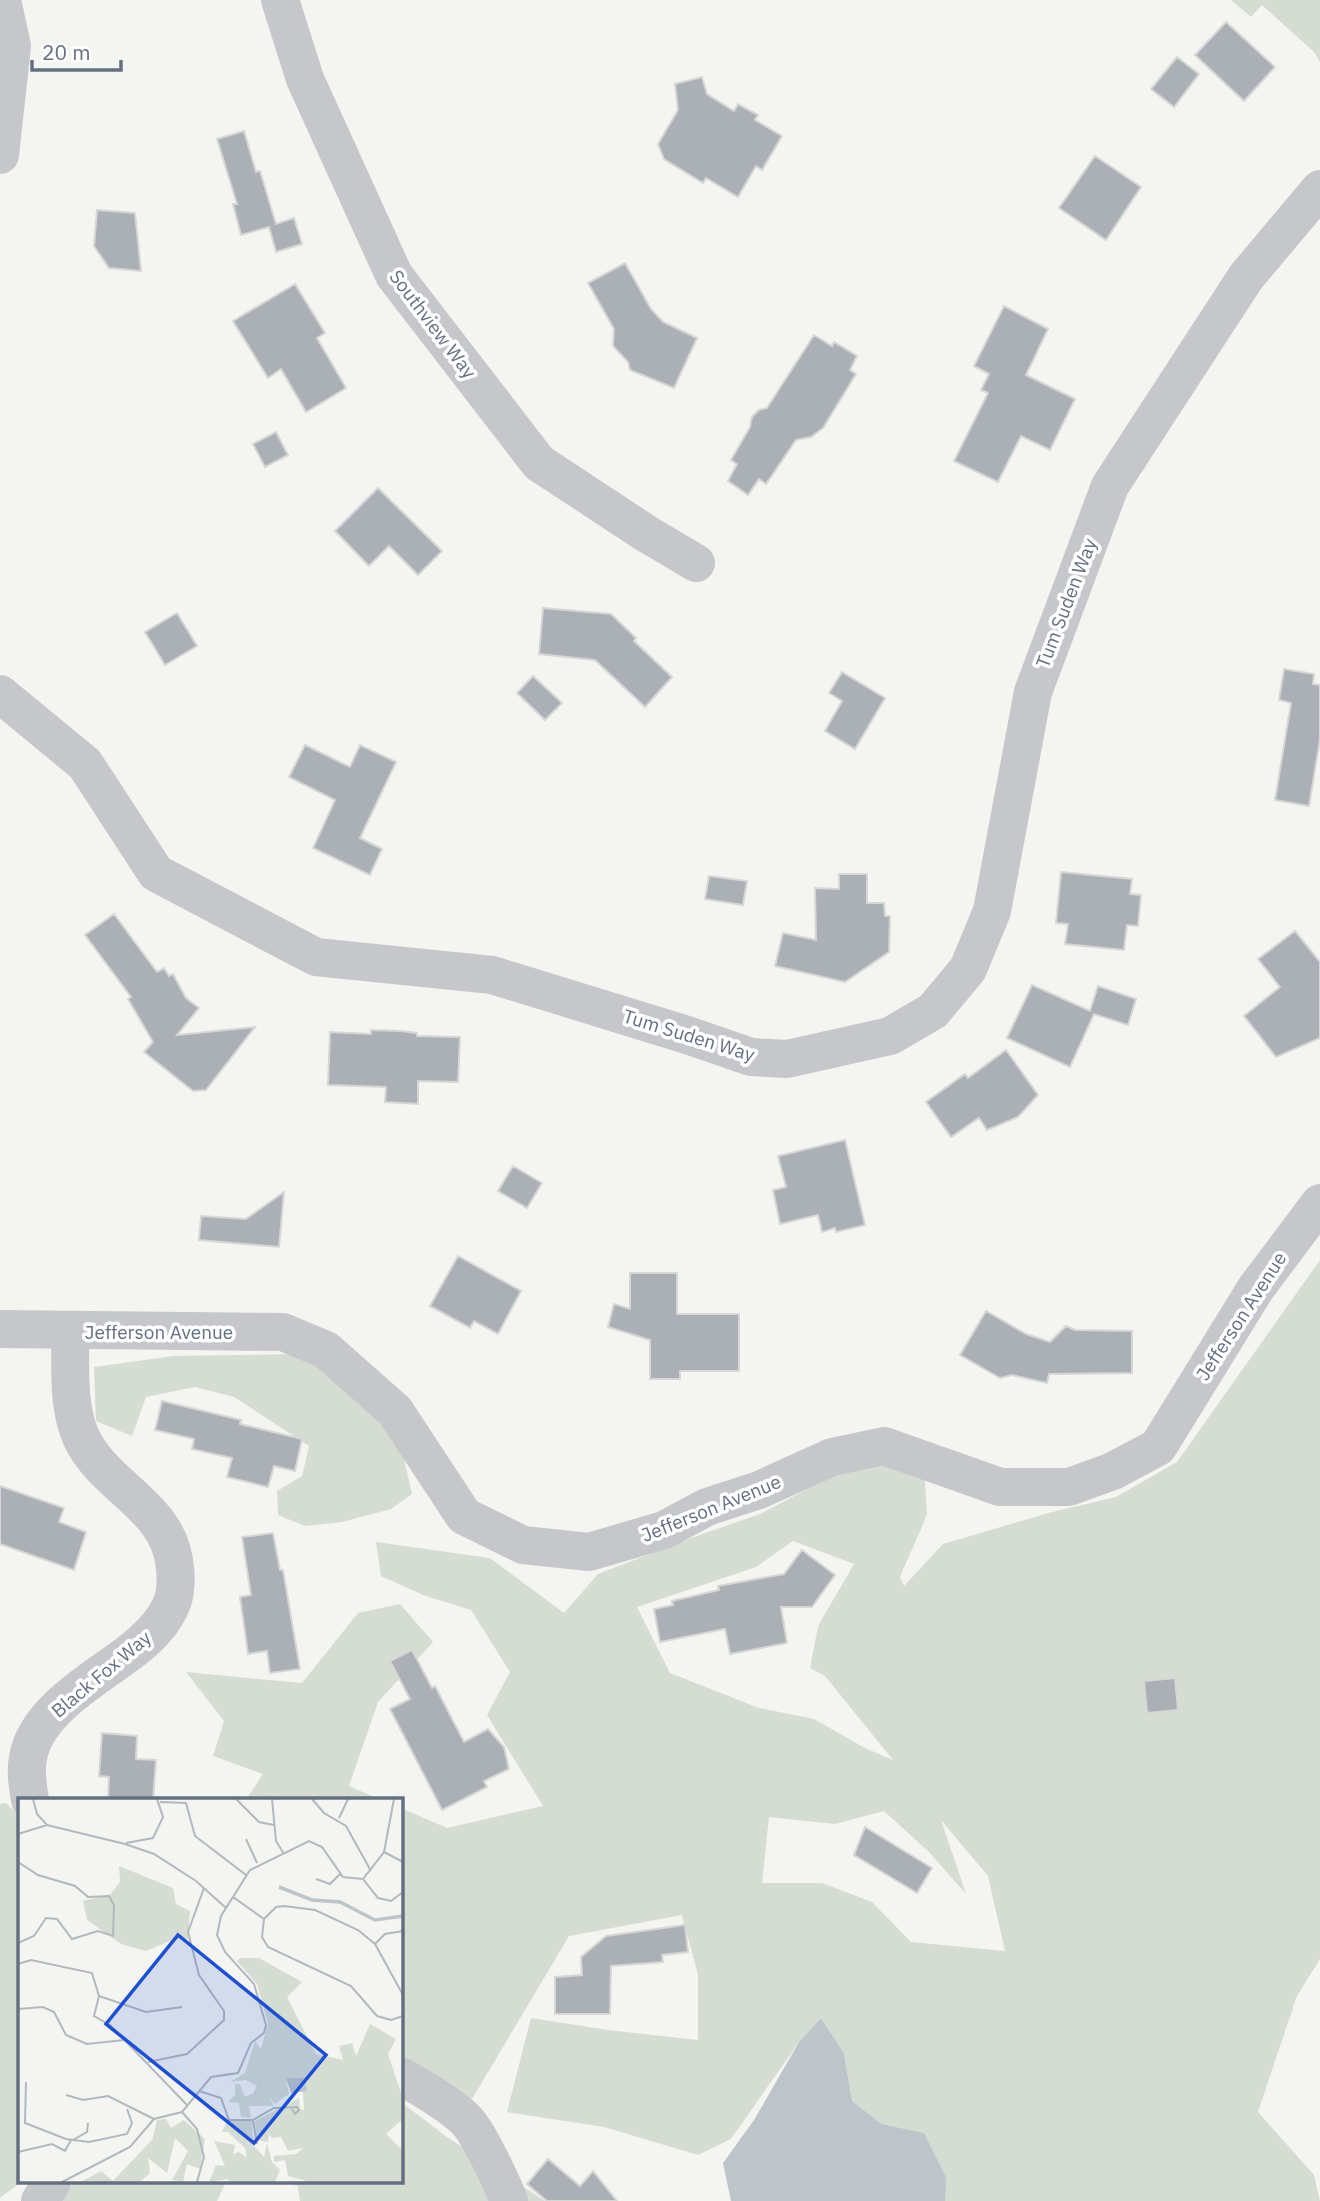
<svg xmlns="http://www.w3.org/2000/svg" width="1320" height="2201" font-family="'IBM Plex Sans',sans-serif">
<rect width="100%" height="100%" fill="#f4f5f1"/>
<path fill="#d5dcd2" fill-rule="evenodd" d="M 1231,0 L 1320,0 L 1320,62 L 1314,52 L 1262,5 L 1251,17 Z
M 1320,1260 L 1320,1959 L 1297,1996 L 1258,2112 L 1314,2175 L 1320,2201 L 896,2201 L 924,2133 L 882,2124 L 852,2101 L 844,2053 L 821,2018 L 799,2042 L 731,2139 L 698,2155 L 604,2127 L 507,2112 L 531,2018 L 608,2030 L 698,2040 L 698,1975 L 682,1915 L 569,1936 L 472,2099 L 401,2055 L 401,1808 L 447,1828 L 543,1806 L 487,1715 L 510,1672 L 471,1610 L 423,1595 L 381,1576 L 376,1542 L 490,1558 L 564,1613 L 598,1574 L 694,1537 L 760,1514 L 857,1463 L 924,1464 L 927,1515 L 900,1577 L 904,1586 L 943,1544 L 1052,1512 L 1116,1497 L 1177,1462 ZM 793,1541 L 854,1564 L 818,1626 L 810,1668 L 825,1676 L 893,1760 L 865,1748 L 814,1719 L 759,1708 L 670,1673 L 637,1607 L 756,1567 ZM 884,1811 L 929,1852 L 966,1894 L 941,1820 L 988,1876 L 1005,1951 L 911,1942 L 872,1902 L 822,1883 L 762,1883 L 769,1817 L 835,1824 Z
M 300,1354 L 336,1372 L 372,1412 L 403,1454 L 412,1494 L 391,1509 L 342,1522 L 305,1526 L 278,1515 L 277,1491 L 302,1476 L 309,1446 L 234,1397 L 195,1387 L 146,1397 L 132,1436 L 96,1421 L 94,1367 L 173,1356 Z
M 400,1604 L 433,1642 L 378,1702 L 349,1786 L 381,1800 L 246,1800 L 263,1774 L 213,1756 L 224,1721 L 186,1672 L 302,1683 L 358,1613 Z
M 6,1803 L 19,1816 L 19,2182 L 21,2182 L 0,2198 L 0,1804 Z
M 401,2102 L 447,2137 L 545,2201 L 300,2201 L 298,2186 L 282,2182 L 401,2182 Z
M 74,2182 L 226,2182 L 217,2201 L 61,2201 Z"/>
<path fill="#bdc5ca" d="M 821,2018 L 844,2053 L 852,2101 L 882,2124 L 924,2133 L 946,2177 L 945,2201 L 731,2201 L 723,2163 L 754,2120 L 799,2042 Z"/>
<path fill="#abb0b7" stroke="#d6d6d4" stroke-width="2" d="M 1226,22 L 1275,67 L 1244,101 L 1195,55 Z
M 1177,57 L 1199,74 L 1174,107 L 1151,89 Z
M 702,77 L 707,94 L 734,111 L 738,104 L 758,115 L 755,120 L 782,136 L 762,170 L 756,166 L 738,197 L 706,178 L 703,183 L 664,159 L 658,144 L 678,110 L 675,84 Z
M 244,131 L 256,172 L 260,171 L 276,224 L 294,218 L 302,244 L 276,252 L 269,227 L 241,235 L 233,204 L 237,204 L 217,139 Z
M 1095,156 L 1141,187 L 1106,240 L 1059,208 Z
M 97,210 L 135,213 L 141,271 L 109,268 L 94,246 Z
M 625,263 L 651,309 L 663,322 L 697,338 L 674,388 L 630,370 L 628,362 L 613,346 L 614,329 L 588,283 Z
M 295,284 L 325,333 L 317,338 L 346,388 L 306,412 L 281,369 L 268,378 L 233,321 Z
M 1004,306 L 1048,329 L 1026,375 L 1075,399 L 1050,450 L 1021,436 L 998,482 L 954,461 L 988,393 L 981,390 L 989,374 L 974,366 Z
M 814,335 L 832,346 L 834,342 L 857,356 L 850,370 L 856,374 L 823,428 L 811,437 L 796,440 L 766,484 L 759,479 L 748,495 L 728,481 L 737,464 L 731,460 L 750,427 L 752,417 L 759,410 L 767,408 Z
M 276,432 L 288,455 L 265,467 L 253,444 Z
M 378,488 L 442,551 L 418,575 L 389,546 L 369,566 L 335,531 Z
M 543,608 L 611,614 L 636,638 L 634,641 L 672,677 L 645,707 L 595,660 L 539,654 Z
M 177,613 L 197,646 L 165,665 L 145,632 Z
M 1284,669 L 1314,674 L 1313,684 L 1320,685 L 1320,739 L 1309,806 L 1275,800 L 1291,703 L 1279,700 Z
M 842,672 L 885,698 L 855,749 L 825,731 L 842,701 L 829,693 Z
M 533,676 L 562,703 L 545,720 L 517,693 Z
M 305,745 L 350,767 L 360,745 L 396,762 L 360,838 L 382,849 L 370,875 L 313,848 L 335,800 L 289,777 Z
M 1061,872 L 1132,879 L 1130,894 L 1141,895 L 1138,926 L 1127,925 L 1124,950 L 1065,944 L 1068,924 L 1056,923 Z
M 839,874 L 867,874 L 867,903 L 884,903 L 885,916 L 890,916 L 889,952 L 845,982 L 775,966 L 783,933 L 816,940 L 815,888 L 839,889 Z
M 709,876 L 747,881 L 743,905 L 705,899 Z
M 114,914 L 157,972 L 164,968 L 169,976 L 173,974 L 186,998 L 199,1008 L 177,1035 L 255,1027 L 206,1090 L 193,1091 L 144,1052 L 153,1042 L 128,999 L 131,997 L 85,935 Z
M 1295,931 L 1320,962 L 1320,1038 L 1276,1057 L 1244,1016 L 1280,987 L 1258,959 Z
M 1032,985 L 1090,1011 L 1098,986 L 1136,999 L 1128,1025 L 1094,1014 L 1070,1067 L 1007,1038 Z
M 371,1030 L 401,1031 L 417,1033 L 417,1036 L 460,1037 L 458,1082 L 418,1081 L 418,1104 L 385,1102 L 386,1087 L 328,1085 L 330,1032 L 371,1034 Z
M 1006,1050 L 1038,1095 L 1018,1117 L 987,1130 L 979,1118 L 951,1137 L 926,1102 L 965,1074 L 968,1078 Z
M 845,1140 L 865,1225 L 836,1232 L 835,1228 L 822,1232 L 818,1215 L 780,1224 L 773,1190 L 786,1187 L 778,1156 Z
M 513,1166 L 542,1183 L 527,1208 L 498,1191 Z
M 284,1192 L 279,1247 L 199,1240 L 201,1216 L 246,1219 Z
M 458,1256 L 521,1291 L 498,1334 L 474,1321 L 470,1328 L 430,1306 Z
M 630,1273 L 677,1273 L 677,1314 L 739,1314 L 739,1371 L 680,1371 L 680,1379 L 650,1379 L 650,1340 L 608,1327 L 614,1304 L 630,1309 Z
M 986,1311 L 1026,1334 L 1050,1342 L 1066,1326 L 1075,1330 L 1132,1331 L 1132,1373 L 1049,1374 L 1047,1383 L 1012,1375 L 1000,1378 L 960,1355 Z
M 162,1401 L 241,1420 L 240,1424 L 302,1439 L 295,1471 L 274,1466 L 268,1487 L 227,1477 L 232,1458 L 192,1449 L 194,1439 L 155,1430 Z
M 0,1486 L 64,1508 L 59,1522 L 86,1532 L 74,1570 L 0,1544 Z
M 273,1533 L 280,1570 L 283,1570 L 300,1669 L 270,1673 L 267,1651 L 248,1654 L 240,1597 L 251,1595 L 242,1537 Z
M 802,1550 L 835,1575 L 812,1607 L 781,1607 L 787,1643 L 730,1654 L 725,1629 L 660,1642 L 654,1609 L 673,1605 L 672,1601 L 719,1590 L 718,1586 L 784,1574 Z
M 412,1650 L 432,1688 L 435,1686 L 464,1742 L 488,1729 L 504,1747 L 509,1769 L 484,1781 L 487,1787 L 442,1810 L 390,1709 L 410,1699 L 390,1661 Z
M 1175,1678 L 1178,1710 L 1147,1713 L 1144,1681 Z
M 102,1733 L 137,1736 L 136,1759 L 156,1760 L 153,1800 L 108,1800 L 109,1777 L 99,1776 Z
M 865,1827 L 932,1868 L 917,1893 L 854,1855 Z
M 685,1925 L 688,1952 L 662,1955 L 663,1962 L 611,1966 L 610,2014 L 555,2014 L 555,1977 L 582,1975 L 581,1957 L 606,1936 Z
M 548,2159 L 580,2186 L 593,2171 L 617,2201 L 547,2201 L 527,2184 Z"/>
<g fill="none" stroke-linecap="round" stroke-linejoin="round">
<path stroke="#c5c7cb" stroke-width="38" d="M 280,0 L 305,79 L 394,275 L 539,463 L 647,534 L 696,563
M 0,155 L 12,46 L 2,0
M 0,694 L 85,764 L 156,873 L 316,957 L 492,975 L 687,1035 L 751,1057 L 787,1059 L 890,1036 L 933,1011 L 968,969 L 992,911 L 1033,692 L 1110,486 L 1246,277 L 1320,189
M 0,1329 L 283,1332 L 326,1350 L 395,1411 L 464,1516 L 523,1545 L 589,1552 L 664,1530 L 707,1507 L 759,1490 L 832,1457 L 884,1446 L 1000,1487 L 1069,1487 L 1113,1471 L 1158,1447 L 1256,1288 L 1320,1203
M 30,1800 C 28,1786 25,1773 28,1758 C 35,1713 91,1681 125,1656 C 144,1642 165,1624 173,1600 C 176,1590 176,1578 175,1568 C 170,1505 105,1489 81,1437 C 67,1406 71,1365 70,1332
M 401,2076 C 422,2089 446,2101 465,2119 C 478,2131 502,2183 509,2201
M 40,2201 L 52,2182"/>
</g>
<g text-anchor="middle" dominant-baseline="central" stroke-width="7" stroke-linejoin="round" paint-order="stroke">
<g font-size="19" fill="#647082" stroke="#fff">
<text transform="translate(433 324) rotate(53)">Southview Way</text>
<text transform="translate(1066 603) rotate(-69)">Tum Suden Way</text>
<text transform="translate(689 1035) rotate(17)">Tum Suden Way</text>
<text transform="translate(1241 1316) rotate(-57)">Jefferson Avenue</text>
<text x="159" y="1332">Jefferson Avenue</text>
<text transform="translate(711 1508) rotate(-22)">Jefferson Avenue</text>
<text transform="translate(101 1674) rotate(-40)">Black Fox Way</text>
</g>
</g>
<g transform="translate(18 1798)">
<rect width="385" height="385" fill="#f4f5f1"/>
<path d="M 101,68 L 155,90 L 158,106 L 172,113 L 170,141 L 157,141 L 128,153 L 103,146 L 69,122 L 65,103 L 93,96 L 102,84 ZM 222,160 L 241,160 L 284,184 L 269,199 L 298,256 L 325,262 L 321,248 L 334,245 L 338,258 L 352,226 L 378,241 L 370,256 L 385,300 L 385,321 L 368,336 L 385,353 L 385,384 L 292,384 L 270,378 L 267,362 L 256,364 L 256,358 L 278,356 L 285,350 L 270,353 L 263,339 L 254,340 L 251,336 L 250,344 L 239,342 L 237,323 L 281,300 L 282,311 L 286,312 L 284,280 L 268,280 L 271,296 L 257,306 L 252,300 L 255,308 L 231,308 L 233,320 L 223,319 L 221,305 L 210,304 L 217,297 L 217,286 L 222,286 L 227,299 L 235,295 L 239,288 L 228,282 L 212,284 L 227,275 L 237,243 L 243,251 L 250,226 L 239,186 L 219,163 ZM 148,321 L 153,330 L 166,322 L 187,341 L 182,371 L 169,366 L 165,384 L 154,382 L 170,353 L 157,340 L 149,375 L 130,360 L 132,375 L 122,384 L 63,384 L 83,373 L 95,383 L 134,342 L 139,322 ZM 209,323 L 234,323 L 236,348 L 246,359 L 249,345 L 254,364 L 262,372 L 257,384 L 211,384 L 210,381 L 191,384 L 198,367 L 207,368 L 196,343 L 217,347 L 215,356 L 221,354 L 229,360 L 227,350 L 210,334 L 204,334 Z" fill="#d5dcd2"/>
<path d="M 268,280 L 286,280 L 289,293 L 273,295 Z" fill="#bdc5ca"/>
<path fill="none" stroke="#bdc5ca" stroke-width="3.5" d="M 261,89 L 294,102 L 322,104 L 357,122 L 385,118"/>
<path fill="none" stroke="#b1b8be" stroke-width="2" d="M 15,1 L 19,16 L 29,27M 218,1 L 241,24 L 256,27M 254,1 L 258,43 L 266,56M 294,1 L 306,15 L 328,28 L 353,73M 142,4 L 168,5 L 177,38 L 228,77M 321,20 L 330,1M 0,36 L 29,27 L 107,46 L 136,56 L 178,83 L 208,110M 228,41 L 239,65M 108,45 L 135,40 L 145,19 L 139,1M 366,54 L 385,64M 0,64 L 20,77 L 57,88 L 70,99 L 91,98 L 96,107 L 95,138 L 80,133 L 54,141 L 39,121 L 28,120 L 16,138 L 0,145M 298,81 L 312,86 L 322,76M 345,81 L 360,100 L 373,103 L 385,94M 215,99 L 246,121M 357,146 L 367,136 L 385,133M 0,166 L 13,162 L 74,175 L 81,198 L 76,218 L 92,227 L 169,307M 385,197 L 357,146 L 340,132 L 297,112 L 266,108 L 258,109 L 246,121 L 244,139 L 250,149 L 333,188 L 359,218 L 373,222 L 385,218M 81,198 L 128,214 L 164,209M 0,211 L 25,209 L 36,214 L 48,237 L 69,246 L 106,242M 130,264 L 169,256 L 206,222 L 206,213 L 181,177 L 170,134 L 186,90M 8,284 L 7,325 L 48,341 L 71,344 L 109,336 L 114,325 L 109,311M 181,293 L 203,300 L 211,322 L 235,322 L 239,346M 48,297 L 65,302 L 90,298 L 136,321M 164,314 L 179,331 L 186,359 L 179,384M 235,322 L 256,310 L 279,309 L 281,312 L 277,316 L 274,311M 55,342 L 69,334 L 70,325M 0,354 L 34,346 L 47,353 L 53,342M 44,384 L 112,349 L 136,321 L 164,314 L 193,279 L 220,275 L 233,245 L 246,235 L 248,227 L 236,186 L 207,154 L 199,137 L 203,118 L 232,72 L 291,43 L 304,49 L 325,79 L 345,81 L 366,54 L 376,1"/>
<path fill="#1d4ed8" fill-opacity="0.15" stroke="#1d4ed8" stroke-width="3.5" d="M 160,137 L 308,257 L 236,345 L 88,226 Z"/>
<rect width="385" height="385" fill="none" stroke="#647082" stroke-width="3.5"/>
</g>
<path d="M32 60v10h89v-10" fill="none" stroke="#647082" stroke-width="3.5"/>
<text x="42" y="60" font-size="21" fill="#647082" stroke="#ffffff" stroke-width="5" paint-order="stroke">20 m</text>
</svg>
